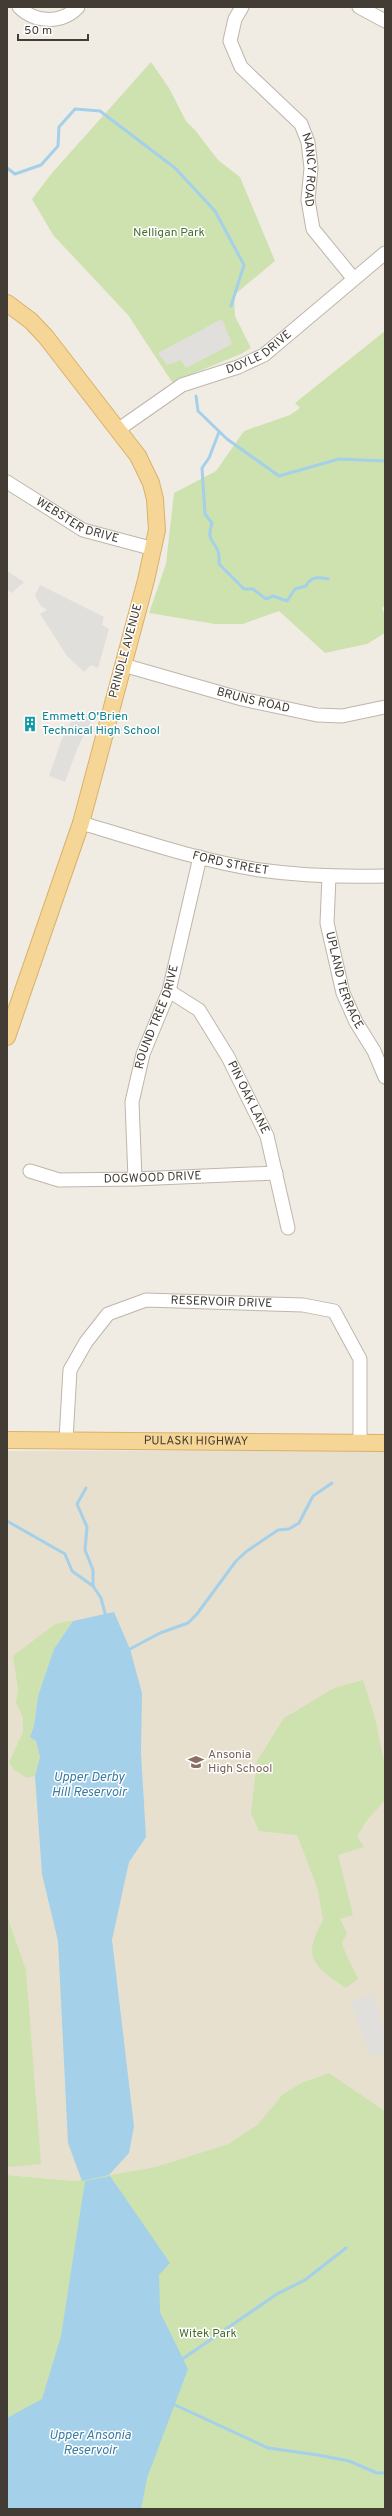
<svg xmlns="http://www.w3.org/2000/svg" width="392" height="2516" font-family="Overpass,sans-serif">
<rect width="100%" height="100%" fill="#f0ece4"/>
<path fill="#e8e0ce" d="M 385,1450 L 385,2111 L 329,2073 L 301,2083 L 282,2095 L 258,2124 L 228,2144 L 155,2167 L 75,2181 L 7,2175 L 7,1451 Z"/>
<path fill="#cee2af" d="M 151,62 L 169,88 L 186,121 L 195,130 L 218,160 L 240,177 L 275,261 L 234,295 L 235,316 L 251,348 L 241,354 L 172,382 L 128,315 L 53,235 L 32,199 L 52,173 Z
M 385,331 L 385,605 L 382,608 L 385,616 L 385,633 L 367,644 L 325,653 L 279,611 L 243,624 L 215,624 L 149,613 L 166,564 L 174,493 L 216,471 L 244,431 L 290,415 L 300,408 L 295,403 Z
M 69,1621 L 73,1621 L 54,1649 L 38,1696 L 34,1726 L 30,1737 L 36,1741 L 40,1757 L 35,1776 L 27,1778 L 13,1769 L 9,1762 L 23,1732 L 23,1718 L 16,1703 L 18,1689 L 13,1656 L 55,1624 Z
M 363,1680 L 375,1718 L 385,1767 L 385,1800 L 368,1819 L 357,1836 L 364,1847 L 338,1855 L 353,1915 L 340,1919 L 347,1933 L 342,1943 C 346,1957 353,1966 358,1979 L 346,1988 C 312,1965 302,1957 323,1920 L 318,1890 L 297,1835 L 259,1831 L 251,1813 L 257,1761 L 284,1718 L 334,1688 Z
M 7,1916 L 26,1970 L 41,2164 L 7,2167 Z
M 329,2073 L 385,2111 L 385,2509 L 7,2509 L 7,2175 L 75,2181 L 155,2167 L 228,2144 L 258,2124 L 282,2095 L 301,2083 Z"/>
<path fill="#e1dfdc" d="M 222,319 L 232,344 L 186,368 L 181,360 L 167,365 L 158,353 Z
M 7,571 L 24,582 L 12,593 L 7,590 Z
M 40,585 L 104,617 L 102,625 L 109,629 L 98,668 L 91,665 L 84,672 L 67,656 L 40,614 L 47,610 L 40,605 L 35,595 Z
M 78,709 L 93,718 L 78,747 L 65,782 L 49,776 L 61,741 Z
M 373,1994 L 385,2034 L 385,2052 L 371,2057 L 350,2001 Z"/>
<path fill="#a4d0e9" d="M 114,1612 L 130,1649 L 142,1693 L 141,1753 L 146,1837 L 129,1862 L 112,1940 L 134,2126 L 129,2153 L 109,2175 L 82,2181 L 68,2143 L 58,1941 L 42,1874 L 35,1776 L 40,1757 L 36,1741 L 30,1737 L 34,1726 L 38,1696 L 54,1649 L 73,1621 Z
M 110,2176 L 170,2263 L 159,2275 L 160,2312 L 188,2369 L 147,2478 L 141,2509 L 7,2509 L 7,2418 L 42,2399 L 61,2336 L 85,2181 Z"/>
<g fill="none" stroke-linecap="round" stroke-linejoin="round">
<path stroke="#a4d0e9" stroke-width="3" d="M 7,168 L 15,174 L 41,165 L 58,146 L 59,127 L 75,109 L 100,111 L 175,168 L 215,211 L 244,265 L 231,306
M 196,396 L 198,411 L 227,439 L 279,476 L 339,459 L 385,461
M 219,432 L 209,458 L 202,468 L 205,514 L 212,523 C 204,547 221,538 219,564 L 244,589 L 253,589 L 266,599 L 273,596 L 287,601 L 295,589 L 306,586 C 311,576 319,577 328,579
M 86,1488 L 77,1504 L 87,1527 L 85,1550 L 93,1570 L 93,1586 L 101,1598 L 106,1617
M 7,1521 L 65,1554 L 72,1571 L 93,1586
M 129,1652 L 130,1649 L 160,1633 L 188,1623 L 197,1614 L 236,1561 L 247,1551 L 278,1530 L 289,1529 L 299,1523 L 313,1496 L 332,1483
M 181,2360 L 277,2294 L 305,2280 L 346,2248
M 173,2404 L 268,2448 L 318,2455 L 349,2461 L 377,2473 L 385,2473"/>
<defs>
<g id="minor">
<path d="M 19,7 C 35,23 62,24 78,7"/>
<path id="s1" d="M 242,7 L 235,19 L 230,41 L 241,67 L 301,124 L 308,142 L 311,168 L 308,200 L 313,229 L 353,278"/>
<path d="M 359,7 L 385,21"/>
<path id="s2" d="M 119,429 L 182,385 L 238,367 L 264,355 L 385,253"/>
<path id="s3" d="M 7,482 L 83,530 L 154,549"/>
<path id="s4" d="M 123,665 L 242,699 L 317,715 L 342,716 L 385,707"/>
<path id="s5" d="M 81,823 C 140,840 200,861 260,870 C 302,876 344,877 385,876"/>
<path id="s6" d="M 329,876 L 327,923 L 343,993 L 356,1022 L 374,1051 L 385,1077"/>
<path id="s7" d="M 169,991 L 199,1010 L 228,1057 L 267,1136 L 288,1228"/>
<path id="s8" d="M 30,1171 L 59,1180 L 135,1179 L 276,1173"/>
<path id="s9" d="M 135,1179 L 132,1102 L 143,1054 L 169,991 L 200,857"/>
<path id="s10" d="M 66,1439 L 70,1370 L 86,1342 L 108,1314 L 146,1300 L 303,1305 L 334,1311 L 360,1359 L 360,1443"/>
</g>
<g id="major">
<path d="M 7,303 L 31,321 L 46,337 L 138,456 L 151,483 L 155,499 L 157,530 L 146,580 L 81,823 L 7,1037"/>
<path id="s11" d="M 7,1440 L 385,1443"/>
</g>
</defs>
<use href="#minor" stroke="#beb6aa" stroke-width="15"/>
<use href="#major" stroke="#d9b169" stroke-width="18"/>
<use href="#minor" stroke="#fff" stroke-width="13"/>
<use href="#major" stroke="#f6d697" stroke-width="16"/>
</g>
<defs>
<symbol id="building-bare" viewBox="-9 -9 18 18"><path d="M-4-6H4V6H1V3H-1V6H-4ZM-2.5-4.3h1.7v1.8h-1.7ZM.8-4.3h1.7v1.8H.8ZM-2.5-1h1.7V.8h-1.7ZM.8-1h1.7V.8H.8Z" fill="#0f9aa8" stroke="#fff" stroke-width="2.5" paint-order="stroke"/></symbol>
<symbol id="school-bare" viewBox="-9 -9 18 18"><path d="M0-5L7-2L0 1L-7-2ZM-4 1L0 2.5L4 1V4Q0 6-4 4Z" fill="#8d6e63" stroke="#fff" stroke-width="2.5" paint-order="stroke"/></symbol>
</defs>
<g fill-rule="evenodd">
<use href="#building-bare" x="19" y="713" width="22" height="22"/>
<use href="#school-bare" x="185" y="1751" width="22" height="22"/>
</g>
<g text-anchor="middle" dominant-baseline="central" stroke-width="3" stroke-linejoin="round" paint-order="stroke">
<g font-size="12" fill="#423c34" stroke="#fff">
<text stroke="none"><textPath href="#s1" startOffset="195">NANCY ROAD</textPath></text>
<text stroke="none"><textPath href="#s2" startOffset="161">DOYLE DRIVE</textPath></text>
<text stroke="none"><textPath href="#s3" startOffset="81">WEBSTER DRIVE</textPath></text>
<text transform="translate(126 651) rotate(-75)">PRINDLE AVENUE</text>
<text stroke="none"><textPath href="#s4" startOffset="135">BRUNS ROAD</textPath></text>
<text stroke="none"><textPath href="#s5" startOffset="155">FORD STREET</textPath></text>
<text stroke="none"><textPath href="#s6" startOffset="107">UPLAND TERRACE</textPath></text>
<text stroke="none"><textPath href="#s9" startOffset="166">ROUND TREE DRIVE</textPath></text>
<text stroke="none"><textPath href="#s7" startOffset="136">PIN OAK LANE</textPath></text>
<text stroke="none"><textPath href="#s8" startOffset="124">DOGWOOD DRIVE</textPath></text>
<text stroke="none"><textPath href="#s10" startOffset="253">RESERVOIR DRIVE</textPath></text>
<text stroke="none"><textPath href="#s11" startOffset="189">PULASKI HIGHWAY</textPath></text>
</g>
<g font-size="12" fill="#496e2d" stroke="#fff">
<text x="169" y="233">Nelligan Park</text>
<text x="208" y="2334">Witek Park</text>
</g>
<g font-size="12" fill="#0d838f" stroke="#fff" text-anchor="start">
<text x="42" y="717">Emmett O'Brien<tspan x="42" dy="14">Technical High School</tspan></text>
</g>
<g font-size="12" fill="#785e54" stroke="#fff" text-anchor="start">
<text x="208" y="1755">Ansonia<tspan x="208" dy="14">High School</tspan></text>
</g>
<g font-size="13" font-style="italic" fill="#377ca4" stroke="#fff">
<text x="89" y="1778">Upper Derby<tspan x="89" dy="15">Hill Reservoir</tspan></text>
<text x="90" y="2436">Upper Ansonia<tspan x="90" dy="15">Reservoir</tspan></text>
</g>
</g>
<rect width="392" height="2516" fill="none" stroke="#423c34" stroke-width="16"/>
<path d="M18 34v6h70v-6" fill="none" stroke="#423c34" stroke-width="2"/>
<text x="24" y="34" font-size="12" fill="#423c34" stroke="#ffffff" stroke-width="3" paint-order="stroke">50 m</text>
</svg>
